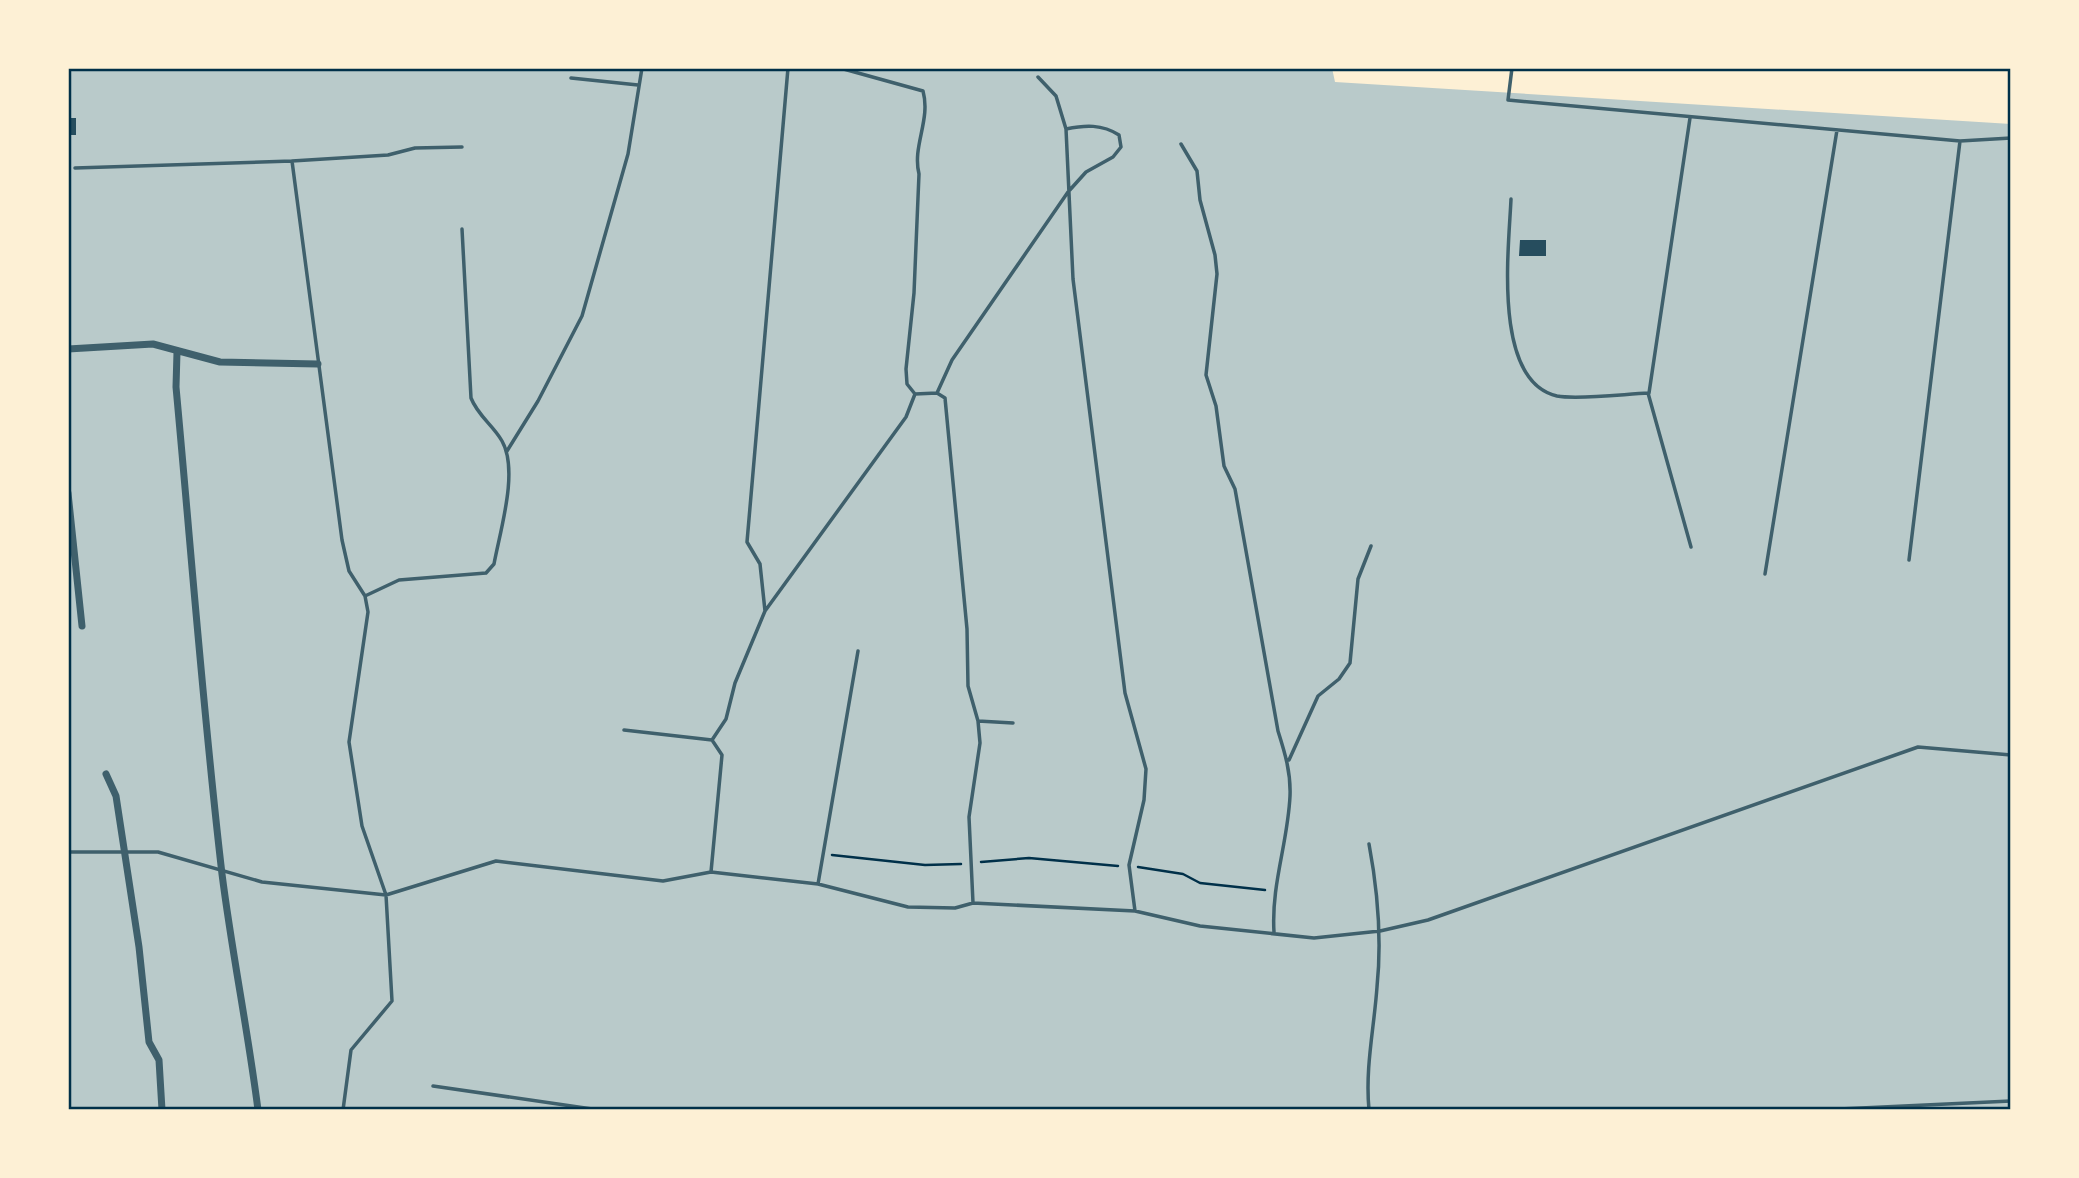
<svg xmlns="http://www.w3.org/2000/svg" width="2079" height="1178" font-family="'Noto Sans',sans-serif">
<rect width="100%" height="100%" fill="#fdf0d5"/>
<path fill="#b9caca" d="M 68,68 L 1332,68 L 1335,82 L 2011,124 L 2011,1110 L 68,1110 Z"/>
<path fill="#264d5e" d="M 68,118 L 76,118 L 76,135 L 68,135 Z
M 1520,240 L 1546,240 L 1546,256 L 1519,256 Z"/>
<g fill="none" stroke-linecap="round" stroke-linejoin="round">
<path stroke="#003049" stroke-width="2.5" d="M 832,855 L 925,865 L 961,864
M 981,862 L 1029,858 L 1118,866
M 1138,867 L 1183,874 L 1200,883 L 1265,890"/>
<path stroke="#3f606c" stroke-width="3.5" d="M 840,68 L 923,91 C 931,120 912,146 919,174 L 914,293 L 906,369 L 907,384 L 915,394 L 937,393 L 945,398 L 967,629 L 968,686 L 978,721 L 980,743 L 969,817 L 973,903
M 1512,68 L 1508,100 L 1960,141 L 2011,138
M 1038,77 L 1056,96 L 1066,129 L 1073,279 L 1125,693 L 1146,769 L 1144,800 L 1129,865 L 1135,911
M 571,78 L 638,85
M 1181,144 L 1197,171 L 1200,200 L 1215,255 L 1217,274 L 1206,375 L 1216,406 L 1224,466 L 1235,489 L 1278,731 C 1285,753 1291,773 1290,796 C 1288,842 1271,885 1274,932
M 292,161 L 342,540 L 349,571 L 365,596 L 368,612 L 349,742 L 362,826 L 386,895 L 392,1001 L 351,1050 L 343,1110
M 75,168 L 292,161 L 388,155 L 415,148 L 462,147
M 1511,199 C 1509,247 1492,381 1557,396 C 1578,400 1625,394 1648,393 L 1691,547
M 937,393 L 952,360 L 1068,192 L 1086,172 L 1113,157 L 1121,147 L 1119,135 C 1102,124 1085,125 1066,129
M 1649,393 L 1690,118
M 507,451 L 538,401 L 582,316 L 628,154 L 642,68
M 1909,560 L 1960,141
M 1765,574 L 1837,130
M 365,596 L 399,580 L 486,573 L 494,564 C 500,531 519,471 502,441 C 493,425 478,416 471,398 L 462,229
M 765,611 L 760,564 L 747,542 L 788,68
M 978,721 L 1013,723
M 624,730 L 712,740 L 722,755 L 711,872
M 712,740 L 726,719 L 735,683 L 765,611 L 906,417 L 915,394
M 1289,760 L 1318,696 L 1339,679 L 1350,663 L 1358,579 L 1371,546
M 68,852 L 158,852 L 262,882 L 386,895 L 496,861 L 663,881 L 711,872 L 818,884 L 908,907 L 955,908 L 973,903 L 1135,911 L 1200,926 L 1314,938 L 1380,931 L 1428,920 L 1918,747 L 2011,755
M 818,884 L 858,651
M 433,1086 L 599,1110
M 1369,1110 C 1365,1068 1374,1029 1377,987 C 1382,938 1378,892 1369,844
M 1818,1110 L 2011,1101"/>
<path stroke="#3f606c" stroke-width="7" d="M 68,349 L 153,344 L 220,362 L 318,364
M 177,352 L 176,387 C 191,549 203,712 222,874 C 232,953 248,1031 258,1110
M 68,493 L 82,626
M 106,774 L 116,796 L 139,947 L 149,1042 L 159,1060 L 162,1110"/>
</g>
<rect width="2079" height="1178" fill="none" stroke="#fdf0d5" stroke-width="140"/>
<rect x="70" y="70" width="1939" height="1038" fill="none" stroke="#003049" stroke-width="2.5"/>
</svg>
